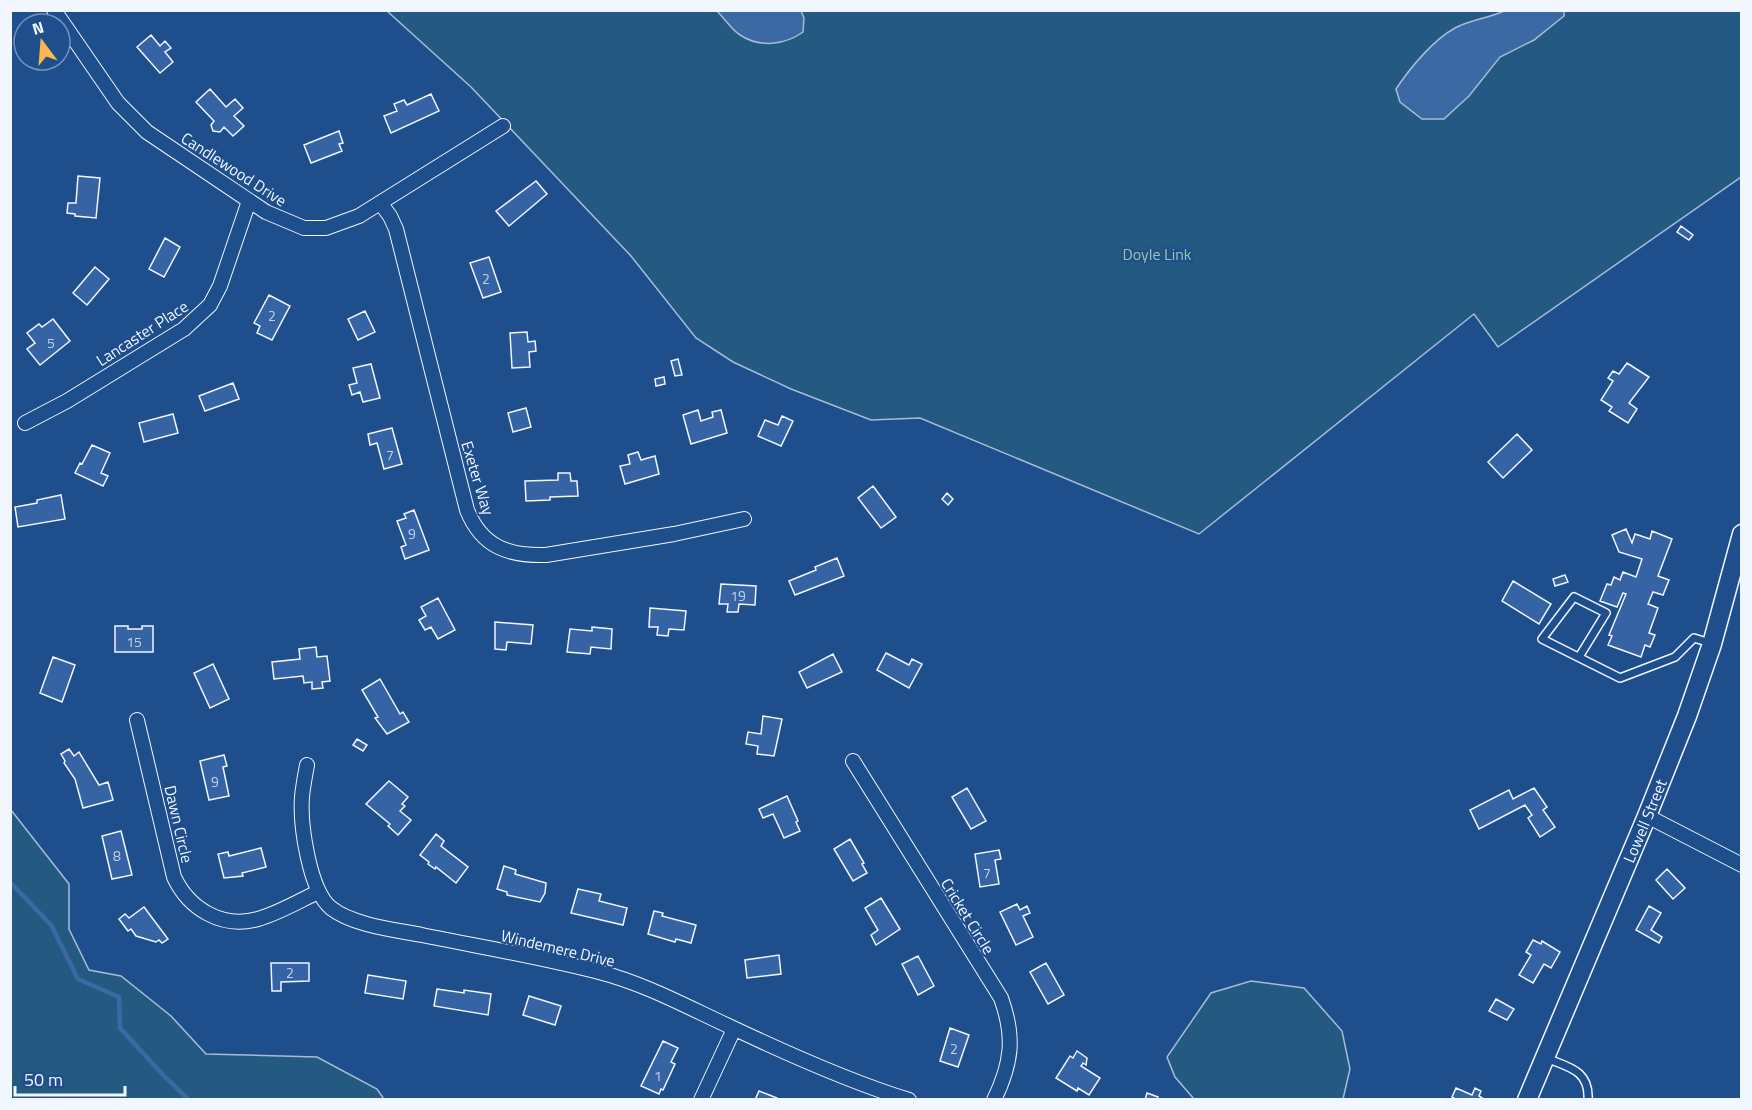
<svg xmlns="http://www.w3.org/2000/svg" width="1752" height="1110" font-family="'Titillium Web',sans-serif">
<rect width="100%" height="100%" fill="#1f4e8c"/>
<path fill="#245a82" stroke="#a8bbd7" stroke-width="1.5" d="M 387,11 L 1741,11 L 1741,177 L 1498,347 L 1474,314 L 1199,534 L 920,418 L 871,420 L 791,389 L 733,362 L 696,338 L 631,256 L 471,87 Z
M 11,810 L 69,884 L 69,929 L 89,970 L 121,976 L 171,1016 L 206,1054 L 317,1057 L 377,1089 L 384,1099 L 11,1099 Z
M 1251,981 L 1304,988 L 1342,1031 L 1350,1069 L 1343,1099 L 1194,1099 L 1175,1077 L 1167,1057 L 1211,993 Z"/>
<path fill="#3b69a3" stroke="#a8bbd7" stroke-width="1.5" d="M 717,11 L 801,11 L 804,18 L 803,32 C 785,45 760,48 740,35 C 732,30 724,18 717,11 Z
M 1504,11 L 1564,11 L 1564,16 L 1534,40 L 1500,57 L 1469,96 L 1444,119 L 1422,119 L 1400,102 L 1396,89 C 1410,68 1433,40 1455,28 C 1470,20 1489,18 1504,11 Z"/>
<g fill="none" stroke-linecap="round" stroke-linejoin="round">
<path stroke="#3b69a3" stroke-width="4.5" d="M 10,882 L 51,925 L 78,979 L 119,997 L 120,1028 L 164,1076 L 189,1100"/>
</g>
<path fill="#3563a3" stroke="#f2f6ff" stroke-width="1.5" d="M 151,35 L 160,46 L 165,41 L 171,48 L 165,52 L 173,62 L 160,73 L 137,47 Z
M 210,89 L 226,107 L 235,99 L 243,108 L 234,116 L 244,126 L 233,136 L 224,127 L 220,132 L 213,131 L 211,125 L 214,121 L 196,102 Z
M 431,94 L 439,111 L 391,133 L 384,116 L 397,111 L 394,104 L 404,100 L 407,105 Z
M 339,131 L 343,143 L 339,144 L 342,151 L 311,163 L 304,145 Z
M 78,176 L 100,178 L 96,218 L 75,216 L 75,214 L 67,213 L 68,203 L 76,203 Z
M 536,181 L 547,194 L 509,226 L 496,211 Z
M 1681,226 L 1693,235 L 1689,240 L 1677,232 Z
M 165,238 L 180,247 L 164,277 L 149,269 Z
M 489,257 L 501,292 L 483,298 L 470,263 Z
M 95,267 L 109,279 L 87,305 L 73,293 Z
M 269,295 L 290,306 L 272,340 L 257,333 L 260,326 L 254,323 Z
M 365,311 L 375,332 L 358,340 L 348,319 Z
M 53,319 L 70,341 L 40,365 L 27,349 L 35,343 L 27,333 L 39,324 L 42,327 Z
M 527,332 L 528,342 L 535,341 L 536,351 L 529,352 L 530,367 L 512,368 L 510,333 Z
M 678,359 L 682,375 L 675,376 L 671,361 Z
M 1627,363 L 1649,377 L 1629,403 L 1637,409 L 1628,423 L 1609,411 L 1612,407 L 1601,400 L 1613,381 L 1608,378 L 1613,371 L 1619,374 Z
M 371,364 L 380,398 L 363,402 L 360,392 L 352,395 L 349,385 L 357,383 L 353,368 Z
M 664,377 L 665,384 L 656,386 L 655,379 Z
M 233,383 L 239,399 L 205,411 L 199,396 Z
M 526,408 L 531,427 L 513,432 L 508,413 Z
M 698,410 L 701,421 L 713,417 L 712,412 L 721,410 L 727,433 L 691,444 L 683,415 Z
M 173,414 L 178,433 L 144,442 L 139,423 Z
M 782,416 L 793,421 L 781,446 L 758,436 L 765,420 L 778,425 Z
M 392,428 L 402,464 L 384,469 L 377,443 L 370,445 L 368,434 Z
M 1517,434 L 1532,450 L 1503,478 L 1488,462 Z
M 92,445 L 110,453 L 101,473 L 108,476 L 103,486 L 75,473 L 80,463 L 82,464 Z
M 638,452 L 641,460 L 655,456 L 659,474 L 625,484 L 620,466 L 630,464 L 628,455 Z
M 558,473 L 570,473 L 571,481 L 577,481 L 578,496 L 550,497 L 550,500 L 526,501 L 525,481 L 558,480 Z
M 873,486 L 896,517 L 881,528 L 858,498 Z
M 947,493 L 953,499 L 948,505 L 942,499 Z
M 61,495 L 65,519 L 18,527 L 15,507 L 37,503 L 37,500 Z
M 414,510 L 429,550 L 405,559 L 401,547 L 406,545 L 397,521 L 406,518 L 404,514 Z
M 1626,529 L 1632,543 L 1635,534 L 1650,539 L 1652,531 L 1672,539 L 1658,576 L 1669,580 L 1663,595 L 1653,592 L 1648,604 L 1658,608 L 1649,633 L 1655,635 L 1650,647 L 1645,645 L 1641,657 L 1608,645 L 1612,636 L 1609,635 L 1626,594 L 1623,593 L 1617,607 L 1600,601 L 1607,584 L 1611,585 L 1614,577 L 1620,580 L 1623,572 L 1636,577 L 1642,559 L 1619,552 L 1612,535 Z
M 837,558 L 844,576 L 795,595 L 789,581 L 816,570 L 815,567 Z
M 1565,575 L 1568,582 L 1555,586 L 1553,579 Z
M 1513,581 L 1551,604 L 1539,624 L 1502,601 Z
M 721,584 L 756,586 L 755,605 L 739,604 L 738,612 L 727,612 L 728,604 L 719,604 Z
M 438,598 L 455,630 L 438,639 L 431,627 L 425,630 L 419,620 L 426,616 L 421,607 Z
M 650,608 L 686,611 L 684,630 L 669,629 L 668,636 L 657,635 L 658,627 L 649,627 Z
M 495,622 L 533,625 L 531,644 L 507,642 L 506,650 L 495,649 Z
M 115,626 L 128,626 L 128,629 L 142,629 L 142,626 L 153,626 L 153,652 L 115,652 Z
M 592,627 L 612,629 L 611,649 L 591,647 L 590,654 L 567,652 L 570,629 L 592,631 Z
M 316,647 L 317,657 L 327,656 L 330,681 L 322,682 L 323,688 L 312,689 L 312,682 L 304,683 L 303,676 L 274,679 L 272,662 L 300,659 L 299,649 Z
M 886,653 L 909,665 L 912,659 L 922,664 L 909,688 L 877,670 Z
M 833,654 L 842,672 L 807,688 L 799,672 Z
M 53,657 L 75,665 L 62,702 L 40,693 Z
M 213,664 L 229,699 L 210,708 L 194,673 Z
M 380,679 L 400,714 L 403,712 L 409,722 L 387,734 L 375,718 L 378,717 L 362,690 Z
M 763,716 L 782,719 L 774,756 L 757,754 L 758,746 L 746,744 L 748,732 L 761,734 Z
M 357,739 L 367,745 L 363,751 L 353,745 Z
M 69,749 L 74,756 L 79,752 L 99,785 L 108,782 L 113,800 L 83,808 L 75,779 L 64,763 L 65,761 L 61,754 Z
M 224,755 L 227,766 L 223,767 L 229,796 L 209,800 L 200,761 Z
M 389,781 L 408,797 L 402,804 L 405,806 L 400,811 L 411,820 L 398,835 L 388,826 L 390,824 L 366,804 Z
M 967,788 L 986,821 L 971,829 L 952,797 Z
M 1534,788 L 1547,807 L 1543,810 L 1555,827 L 1540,837 L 1528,818 L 1532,815 L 1525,805 L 1479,829 L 1470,810 L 1509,790 L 1513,799 Z
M 787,796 L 798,821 L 796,822 L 800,831 L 784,838 L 773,814 L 763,818 L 759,809 Z
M 121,831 L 132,875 L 112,879 L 102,836 Z
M 436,834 L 444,841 L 441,846 L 468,867 L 456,883 L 436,867 L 435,869 L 428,864 L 429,862 L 420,855 Z
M 850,839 L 864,863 L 862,864 L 867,873 L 853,881 L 834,849 Z
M 261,848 L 266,867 L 242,873 L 243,876 L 224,878 L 218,854 L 228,852 L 229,856 Z
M 999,850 L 1001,859 L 995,860 L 999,884 L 980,887 L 975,854 Z
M 504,866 L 516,870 L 515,874 L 546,883 L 545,893 L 540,902 L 507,895 L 507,892 L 497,889 Z
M 1667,869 L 1685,888 L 1673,899 L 1656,880 Z
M 578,889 L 601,894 L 599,901 L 627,908 L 623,925 L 571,913 Z
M 881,898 L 900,929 L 876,945 L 871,935 L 878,930 L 865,908 Z
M 1017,904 L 1020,910 L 1027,906 L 1030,913 L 1023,916 L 1033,937 L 1016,945 L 1000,912 Z
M 1649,906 L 1661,913 L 1651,930 L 1662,937 L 1659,943 L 1636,930 Z
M 144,907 L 168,939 L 162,943 L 159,940 L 156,942 L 136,936 L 131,929 L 128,931 L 119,919 L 125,914 L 129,918 Z
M 654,911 L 663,913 L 662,916 L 696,925 L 691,943 L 676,939 L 675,942 L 648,934 Z
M 1533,940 L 1541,944 L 1542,941 L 1560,952 L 1551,968 L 1544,964 L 1533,983 L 1519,975 L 1531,955 L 1526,952 Z
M 779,955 L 781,974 L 747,978 L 745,960 Z
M 918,956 L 934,986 L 918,995 L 902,964 Z
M 271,963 L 309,963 L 309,981 L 281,982 L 281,991 L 272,991 Z
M 1046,963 L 1064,995 L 1048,1004 L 1030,972 Z
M 368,975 L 406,981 L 403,999 L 365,993 Z
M 437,989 L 464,993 L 464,990 L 491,994 L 488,1015 L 434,1006 Z
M 529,996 L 561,1006 L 555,1025 L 523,1015 Z
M 1496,999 L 1514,1009 L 1507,1020 L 1489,1011 Z
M 950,1028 L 969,1035 L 958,1067 L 940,1061 Z
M 663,1041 L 678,1048 L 671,1062 L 675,1064 L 663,1090 L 661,1089 L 659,1094 L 641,1086 Z
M 1077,1051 L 1087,1058 L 1086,1065 L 1083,1063 L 1081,1066 L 1100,1078 L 1089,1095 L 1078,1088 L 1077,1091 L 1056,1078 L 1070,1056 L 1073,1058 Z
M 1456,1088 L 1472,1095 L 1475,1088 L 1481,1091 L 1479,1096 L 1484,1099 L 1457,1100 L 1452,1097 Z
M 759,1091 L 777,1098 L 777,1100 L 755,1100 Z
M 1147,1093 L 1158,1097 L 1157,1100 L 1145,1100 Z"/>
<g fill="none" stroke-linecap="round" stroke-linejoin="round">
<defs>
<path id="service" d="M 1579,657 L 1606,613 L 1574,597 L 1542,639 L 1620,678 L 1675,657 L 1694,638 L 1710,643
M 1546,1058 C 1568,1067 1590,1070 1588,1100"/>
<path id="minor" d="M 54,10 L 118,103 L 147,132 L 266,212 L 304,228 L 326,228 L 359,216 L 503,126
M 381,204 L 390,216 L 396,229 L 467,510 C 482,547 508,556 546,555 L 674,534 L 744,519
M 25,423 L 67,401 L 184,329 L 210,305 L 220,286 L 249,201
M 137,720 L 174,877 C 189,909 222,929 258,919 C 279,913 299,901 318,892
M 853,761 L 1001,998 C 1015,1037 1012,1063 994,1100
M 307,765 C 305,776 303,786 302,797 C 300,824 309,890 331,908 C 352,925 396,930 422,935 C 481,947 541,957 599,972 C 646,984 689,1008 733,1028 C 788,1054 850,1082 909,1100
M 1647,816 L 1742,865
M 701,1100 L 734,1029"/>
<g id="secondary">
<path id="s1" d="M 1527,1100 L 1647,816 L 1687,716 L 1712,644 L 1742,534"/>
</g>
</defs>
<use href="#service" stroke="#f2f6ff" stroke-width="10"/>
<use href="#minor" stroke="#f2f6ff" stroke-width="16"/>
<use href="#secondary" stroke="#f2f6ff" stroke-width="21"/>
<use href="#service" stroke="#1f4e8c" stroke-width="7"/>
<use href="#minor" stroke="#1f4e8c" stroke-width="14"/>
<use href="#secondary" stroke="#1f4e8c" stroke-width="18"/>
</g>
<g text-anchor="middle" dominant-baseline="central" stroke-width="4.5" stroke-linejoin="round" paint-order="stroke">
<g font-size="14" fill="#c3d1e8">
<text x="486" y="278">2</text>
<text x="272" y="315">2</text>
<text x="51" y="342">5</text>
<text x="390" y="454">7</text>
<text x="412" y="533">9</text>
<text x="738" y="595">19</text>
<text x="134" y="641">15</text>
<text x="215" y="781">9</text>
<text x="117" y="855">8</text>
<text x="987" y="872">7</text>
<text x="290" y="972">2</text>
<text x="954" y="1048">2</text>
<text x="658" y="1075">1</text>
</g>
<g font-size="16" fill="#f2f6ff" stroke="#1f4e8c">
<text transform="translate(234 169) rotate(33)">Candlewood Drive</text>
<text transform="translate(142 333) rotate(-33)">Lancaster Place</text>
<text transform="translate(478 478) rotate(73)">Exeter Way</text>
<text stroke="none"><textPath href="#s1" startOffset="303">Lowell Street</textPath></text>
<text transform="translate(179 824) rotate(77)">Dawn Circle</text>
<text transform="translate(968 916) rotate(58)">Cricket Circle</text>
<text transform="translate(558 948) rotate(13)">Windemere Drive</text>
</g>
<g font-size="16" fill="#97c8a6" stroke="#1f4e8c">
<text x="1157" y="254">Doyle Link</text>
</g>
</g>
<rect width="1752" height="1110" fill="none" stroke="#f2f6ff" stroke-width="24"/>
<g transform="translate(42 42) rotate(344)"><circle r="28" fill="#1f4e8c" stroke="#7391ba" stroke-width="1.5"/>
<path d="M0-4.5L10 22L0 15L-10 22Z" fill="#ffb74d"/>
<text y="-9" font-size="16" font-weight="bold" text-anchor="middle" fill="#f2f6ff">N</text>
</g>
<path d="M15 1086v9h110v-9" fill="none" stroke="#f2f6ff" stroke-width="3"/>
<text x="24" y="1086" font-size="18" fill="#f2f6ff" stroke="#1f4e8c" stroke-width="4.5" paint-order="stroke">50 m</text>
</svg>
